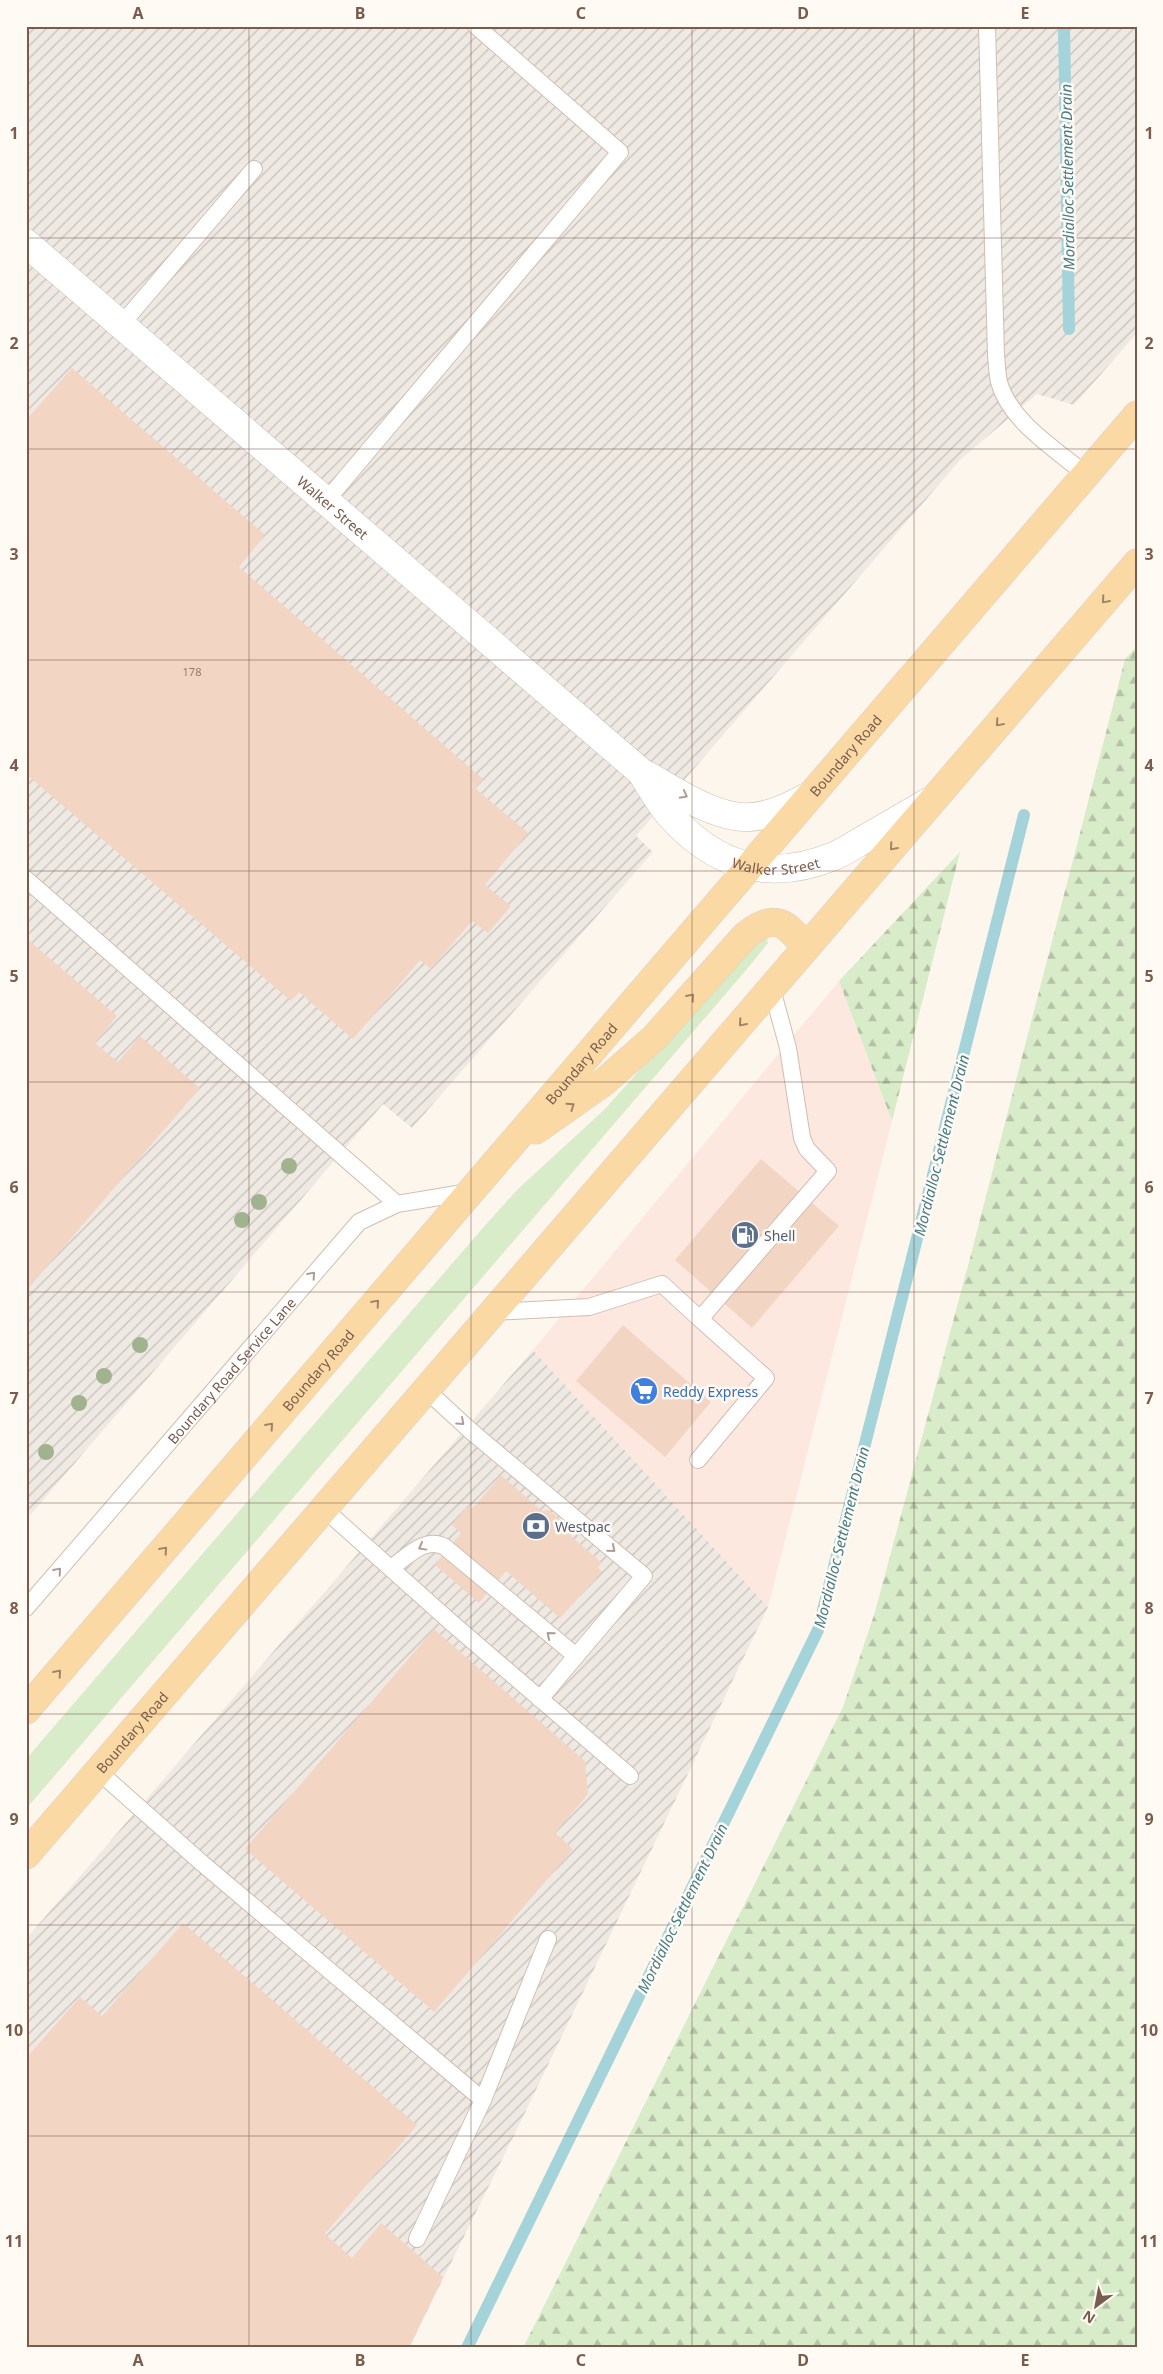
<svg xmlns="http://www.w3.org/2000/svg" width="1163" height="2374" font-family="'Noto Sans',sans-serif">
<defs>
<pattern id="industrial-furrows" width="10" height="10" patternUnits="userSpaceOnUse" patternTransform="scale(1.25)"><rect width="10" height="10" fill="#efe9e4"/><path d="M-1 1l2-2M0 10L10 0M9 11l2-2" fill="none" stroke="#c7c0bb"/></pattern>
<pattern id="forest-firs" width="22" height="20" patternUnits="userSpaceOnUse" patternTransform="scale(1.25)"><rect width="22" height="20" fill="#d8ecc9"/><path d="M5 1l3.5 6h-7zM16 11l3.5 6h-7z" fill="#b4c2a5"/></pattern>
</defs>
<rect width="100%" height="100%" fill="#fdf6ec"/>
<path fill="#fde8e0" d="M 839,981 L 892,1121 L 768,1607 L 533,1350 Z"/>
<path fill="url(#industrial-furrows)" d="M 26,26 L 1137,26 L 1137,333 L 1074,405 L 1037,394 L 960,460 L 636,836 L 653,852 L 412,1128 L 383,1104 L 26,1520 Z
M 533,1350 L 768,1607 L 522,2119 L 409,2348 L 26,2348 L 26,1939 Z"/>
<path fill="#d8ecc9" d="M 763,938 L 767,939 L 768,943 L 747,969 L 26,1809 L 26,1759 L 481,1230 L 518,1189 L 605,1109 L 724,975 Z"/>
<path fill="url(#forest-firs)" d="M 1137,646 L 1137,2348 L 523,2348 L 843,1707 L 875,1612 L 969,1262 L 1125,659 Z
M 960,852 L 892,1121 L 839,981 Z"/>
<g fill="none" stroke-linecap="round" stroke-linejoin="round">
<path stroke="#a5d3da" stroke-width="12" d="M 1064,26 L 1069,329
M 467,2348 L 818,1630 L 1024,815"/>
</g>
<path fill="#f3d5c3" d="M 72,368 L 265,535 L 239,567 L 483,779 L 475,788 L 528,833 L 485,885 L 511,906 L 488,933 L 472,921 L 431,969 L 420,960 L 353,1039 L 299,992 L 291,1001 L 26,774 L 26,420 Z
M 26,938 L 117,1016 L 95,1043 L 118,1062 L 140,1036 L 200,1088 L 26,1291 Z
M 761,1159 L 839,1226 L 752,1328 L 675,1260 Z
M 623,1325 L 711,1402 L 665,1457 L 576,1381 Z
M 501,1475 L 542,1511 L 549,1510 L 571,1529 L 571,1536 L 602,1563 L 598,1567 L 602,1572 L 560,1618 L 506,1571 L 479,1603 L 435,1565 L 461,1533 L 452,1525 L 466,1508 L 474,1507 Z
M 434,1629 L 585,1761 L 588,1794 L 555,1833 L 573,1849 L 434,2012 L 245,1849 Z
M 183,1923 L 417,2125 L 325,2234 L 352,2258 L 381,2223 L 443,2277 L 409,2348 L 31,2348 L 26,2343 L 26,2058 L 80,1997 L 102,2016 Z"/>
<g fill="none" stroke-linecap="round" stroke-linejoin="round">
<defs>
<g id="lane">
<path d="M 987,26 L 996,355 C 997,364 997,373 999,382 C 1010,422 1056,449 1086,475"/>
<path d="M 121,325 L 254,169"/>
<path d="M 326,501 L 620,152 L 476,26"/>
<path d="M 26,879 L 397,1204"/>
<path d="M 492,1312 L 589,1307 L 662,1284 L 700,1319 L 828,1171 L 807,1149 L 802,1138 L 788,1048 L 772,989"/>
<path d="M 698,1460 L 766,1378 L 700,1319"/>
<path d="M 323,1508 L 453,1624 L 630,1776"/>
<path d="M 391,1568 C 408,1556 425,1536 445,1547 L 576,1656 L 644,1576 L 472,1432 L 425,1389"/>
<path id="s1" d="M 26,1608 L 359,1222 L 397,1204 L 469,1192"/>
<path d="M 540,1699 L 576,1656"/>
<path d="M 98,1771 L 203,1864 L 483,2100 L 548,1939"/>
<path d="M 417,2239 L 483,2100"/>
</g>
<g id="street">
<path id="s2" d="M 26,243 L 641,772 C 669,787 701,810 734,816 C 760,821 785,809 807,797"/>
<path id="s3" d="M 643,775 C 651,788 659,802 668,813 C 715,867 768,883 834,856 C 846,851 857,843 868,837 C 889,825 909,813 930,801"/>
</g>
<g id="primary">
<path d="M 536,1130 L 604,1082 L 655,1037 L 746,935 C 775,912 786,922 806,948"/>
<path id="s4" d="M 26,1710 L 1137,415"/>
<path id="s5" d="M 26,1855 L 1137,563"/>
</g>
</defs>
<use href="#lane" stroke="#d1beb0" stroke-width="18"/>
<use href="#street" stroke="#d1beb0" stroke-width="29"/>
<use href="#primary" stroke="#dad1cd" stroke-width="29"/>
<use href="#lane" stroke="#fff" stroke-width="16"/>
<use href="#street" stroke="#fff" stroke-width="28"/>
<use href="#primary" stroke="#fbd9a5" stroke-width="28"/>
</g>
<g fill="#a0b28e">
<circle cx="289" cy="1166" r="8"/>
<circle cx="259" cy="1202" r="8"/>
<circle cx="242" cy="1220" r="8"/>
<circle cx="140" cy="1345" r="8"/>
<circle cx="104" cy="1376" r="8"/>
<circle cx="79" cy="1403" r="8"/>
<circle cx="46" cy="1452" r="8"/>
</g>
<defs><path id="oneway-chevron" d="M-2-3.5L2.5 0L-2 3.5" fill="none" stroke-width="1.6" stroke-linecap="round" stroke-linejoin="round" transform="scale(1.25)"/></defs>
<g stroke="#a18267">
<use href="#oneway-chevron" transform="translate(1105 600) rotate(131)"/>
<use href="#oneway-chevron" transform="translate(999 723) rotate(131)"/>
<use href="#oneway-chevron" transform="translate(893 847) rotate(131)"/>
<use href="#oneway-chevron" transform="translate(691 997) rotate(-49)"/>
<use href="#oneway-chevron" transform="translate(742 1023) rotate(131)"/>
<use href="#oneway-chevron" transform="translate(571 1106) rotate(-35)"/>
<use href="#oneway-chevron" transform="translate(376 1303) rotate(-49)"/>
<use href="#oneway-chevron" transform="translate(270 1426) rotate(-49)"/>
<use href="#oneway-chevron" transform="translate(164 1550) rotate(-49)"/>
<use href="#oneway-chevron" transform="translate(58 1673) rotate(-49)"/>
</g>
<g stroke="#af9d94">
<use href="#oneway-chevron" transform="translate(684 795) rotate(28)"/>
<use href="#oneway-chevron" transform="translate(312 1275) rotate(-49)"/>
<use href="#oneway-chevron" transform="translate(461 1422) rotate(42)"/>
<use href="#oneway-chevron" transform="translate(422 1547) rotate(151)"/>
<use href="#oneway-chevron" transform="translate(612 1549) rotate(40)"/>
<use href="#oneway-chevron" transform="translate(58 1571) rotate(-49)"/>
<use href="#oneway-chevron" transform="translate(550 1635) rotate(-140)"/>
</g>
<path fill="none" stroke="#7a5c4d" stroke-width="1" stroke-opacity="0.55" d="M 249,26 L 249,2348M 471,26 L 471,2348M 692,26 L 692,2348M 914,26 L 914,2348M 26,238 L 1137,238M 26,449 L 1137,449M 26,660 L 1137,660M 26,871 L 1137,871M 26,1082 L 1137,1082M 26,1292 L 1137,1292M 26,1503 L 1137,1503M 26,1714 L 1137,1714M 26,1925 L 1137,1925M 26,2136 L 1137,2136"/>
<defs>
<symbol id="fuel-disc" viewBox="-11 -11 22 22"><circle r="9.5" fill="#5c6f8a" stroke="#fffaf3"/><path d="M-5.5-6h7V0h2V4h1.3V-2.5L3-4.5l.8-.8L6-3V5H2.5V1h-1V6h-7ZM-4.2-4.7v3.2H.2V-4.7Z" fill="#fff"/></symbol>
<symbol id="supermarket-disc" viewBox="-11 -11 22 22"><circle r="9.5" fill="#3f7fe0" stroke="#fffaf3"/><path d="M-6-5.5h2.5l.6 2H6L4.5 2H-2.5L-4.4-4H-6ZM-1.5 3.2a1.3 1.3 0 1 0 .1 0ZM3 3.2a1.3 1.3 0 1 0 .1 0Z" fill="#fff"/></symbol>
<symbol id="bank-disc" viewBox="-11 -11 22 22"><circle r="9.5" fill="#5c6f8a" stroke="#fffaf3"/><path d="M-6-4H6V4H-6ZM0-2.3a2.3 2.3 0 1 0 0 4.6a2.3 2.3 0 1 0 0-4.6Z" fill="#fff"/></symbol>
</defs>
<g fill-rule="evenodd">
<use href="#fuel-disc" x="729" y="1219" width="32" height="32"/>
<use href="#supermarket-disc" x="628" y="1375" width="32" height="32"/>
<use href="#bank-disc" x="520" y="1510" width="32" height="32"/>
</g>
<g text-anchor="middle" dominant-baseline="central" stroke-width="5" stroke-linejoin="round" paint-order="stroke">
<g font-size="11" fill="#987a6a">
<text x="192" y="671">178</text>
</g>
<g font-size="14" fill="#7a5c4d" stroke="#fffaf3">
<text stroke="none"><textPath href="#s2" startOffset="405">Walker Street</textPath></text>
<text stroke="none"><textPath href="#s4" startOffset="1258">Boundary Road</textPath></text>
<text stroke="none"><textPath href="#s3" startOffset="171">Walker Street</textPath></text>
<text stroke="none"><textPath href="#s4" startOffset="852">Boundary Road</textPath></text>
<text stroke="none"><textPath href="#s1" startOffset="314">Boundary Road Service Lane</textPath></text>
<text stroke="none"><textPath href="#s4" startOffset="448">Boundary Road</textPath></text>
<text stroke="none"><textPath href="#s5" startOffset="162">Boundary Road</textPath></text>
</g>
<g font-size="14" fill="#4e5e75" stroke="#fffaf3" text-anchor="start">
<text x="764" y="1235">Shell</text>
<text x="555" y="1526">Westpac</text>
</g>
<g font-size="14" fill="#366cbe" stroke="#fffaf3" text-anchor="start">
<text x="663" y="1391">Reddy Express</text>
</g>
<g font-size="15" font-style="italic" fill="#437c86" stroke="#fffaf3">
<text transform="translate(1067 177) rotate(-91)">Mordialloc Settlement Drain</text>
<text transform="translate(941 1145) rotate(-76)">Mordialloc Settlement Drain</text>
<text transform="translate(841 1537) rotate(-76)">Mordialloc Settlement Drain</text>
<text transform="translate(682 1908) rotate(-64)">Mordialloc Settlement Drain</text>
</g>
</g>
<rect width="1163" height="2374" fill="none" stroke="#fffaf3" stroke-width="55"/>
<g transform="translate(1096 2306) rotate(212)" stroke="#fffaf3" stroke-width="4" paint-order="stroke">
<path d="M0-4L9 19L0 12L-9 19Z" fill="#7a5c4d"/>
<text y="-8" font-size="14" font-weight="bold" text-anchor="middle" fill="#7a5c4d">N</text>
</g>
<rect x="28" y="28" width="1108" height="2318" fill="none" stroke="#7a5c4d" stroke-width="2"/>
<g font-size="16" text-anchor="middle" font-weight="bold" fill="#7a5c4d">
<text x="138" y="19">A</text>
<text x="360" y="19">B</text>
<text x="581" y="19">C</text>
<text x="803" y="19">D</text>
<text x="1025" y="19">E</text>
<text x="14" y="139">1</text>
<text x="1149" y="139">1</text>
<text x="14" y="349">2</text>
<text x="1149" y="349">2</text>
<text x="14" y="560">3</text>
<text x="1149" y="560">3</text>
<text x="14" y="771">4</text>
<text x="1149" y="771">4</text>
<text x="14" y="982">5</text>
<text x="1149" y="982">5</text>
<text x="14" y="1193">6</text>
<text x="1149" y="1193">6</text>
<text x="14" y="1404">7</text>
<text x="1149" y="1404">7</text>
<text x="14" y="1614">8</text>
<text x="1149" y="1614">8</text>
<text x="14" y="1825">9</text>
<text x="1149" y="1825">9</text>
<text x="14" y="2036">10</text>
<text x="1149" y="2036">10</text>
<text x="14" y="2247">11</text>
<text x="1149" y="2247">11</text>
<text x="138" y="2366">A</text>
<text x="360" y="2366">B</text>
<text x="581" y="2366">C</text>
<text x="803" y="2366">D</text>
<text x="1025" y="2366">E</text>
</g>
</svg>
